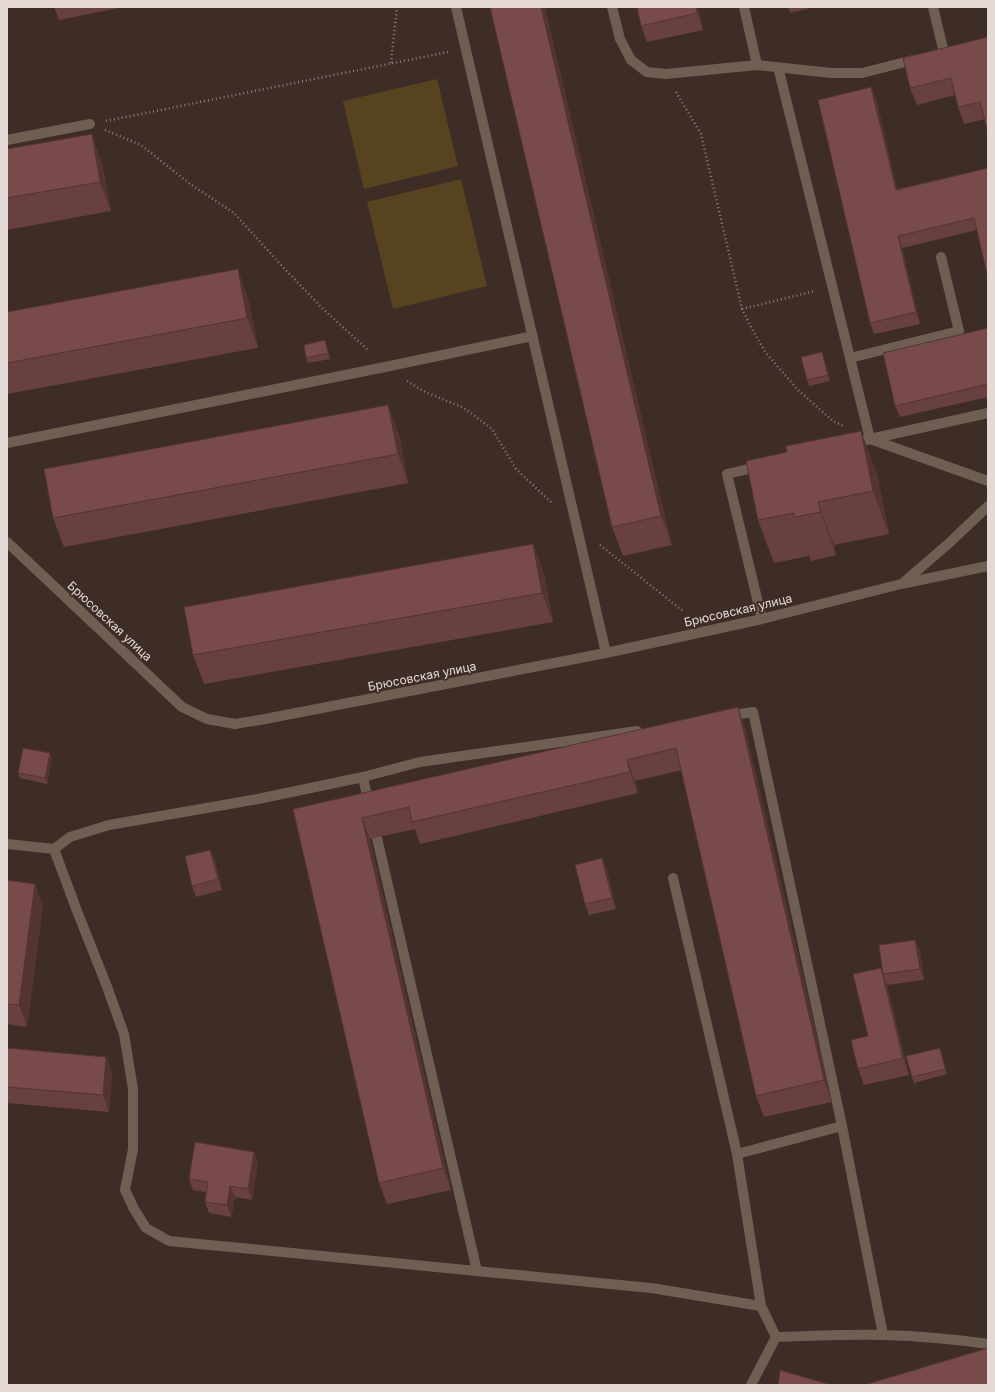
<svg xmlns="http://www.w3.org/2000/svg" width="995" height="1392" font-family="Inter,sans-serif">
<rect width="100%" height="100%" fill="#3e2d27"/>
<path fill="#57431f" d="M 437,79 L 458,166 L 364,189 L 343,101 Z
M 461,179 L 487,286 L 393,309 L 367,202 Z"/>
<g fill="none" stroke-linecap="round" stroke-linejoin="round">
<path stroke="#8d7f7a" stroke-width="2.5" stroke-dasharray="1 3" stroke-linecap="butt" d="M 391,63 L 397,7
M 676,92 L 701,134 L 742,309 L 753,331 L 766,353 L 798,390 L 833,421 L 845,427
M 106,121 L 448,52
M 105,130 L 141,145 L 190,184 L 234,213 L 282,266 L 323,309 L 369,351
M 742,309 L 815,291
M 407,381 L 425,392 L 464,408 L 492,429 L 516,469 L 551,502
M 600,545 L 684,612"/>
<path stroke="#6f5f52" stroke-width="10" d="M 456,7 L 606,653
M 612,7 L 620,39 L 631,60 L 647,72 L 666,74 L 757,65 L 831,73 L 862,73 L 917,59
M 744,7 L 757,65
M 933,7 L 944,53
M 778,67 L 870,439 L 852,443
M 7,140 L 90,124
M 850,358 L 959,331 L 941,257
M 988,413 L 870,439 L 988,481
M 7,443 L 385,367 L 533,336
M 761,466 L 727,474 L 762,619
M 7,542 L 182,707 L 207,719 L 235,724 L 265,719 L 606,653 L 762,619 L 901,584 L 988,566
M 903,583 L 948,544 L 988,506
M 728,716 L 753,712 L 842,1126 L 883,1335
M 363,777 L 420,762 L 637,731
M 369,805 L 363,777 L 258,799 L 109,825 L 70,837 L 54,849 L 77,911 L 106,984 L 124,1034 L 133,1089 L 133,1149 L 125,1190 L 134,1209 L 146,1228 L 169,1241 L 651,1288 L 761,1306
M 377,838 L 477,1271
M 7,844 L 54,849
M 673,878 L 737,1154 L 761,1306 L 776,1337 C 812,1336 848,1334 884,1335 C 919,1336 953,1339 988,1344
M 737,1154 L 842,1126
M 751,1385 L 776,1337"/>
</g>
<path fill="#67403f" d="M 54,7 L 124,7 L 59,20 Z
M 490,7 L 672,545 L 623,556 L 612,527 Z
M 698,7 L 703,30 L 647,42 L 641,26 Z
M 788,7 L 815,7 L 790,13 Z
M 988,37 L 985,119 L 964,124 L 958,107 L 955,95 L 917,105 L 910,88 Z
M 876,98 L 897,189 L 988,168 L 977,230 L 902,248 L 920,324 L 874,334 L 870,323 Z
M 7,149 L 102,164 L 111,211 L 7,230 Z
M 248,298 L 258,348 L 7,394 L 7,312 Z
M 988,328 L 988,397 L 900,417 L 895,406 Z
M 327,346 L 330,359 L 308,363 L 306,358 Z
M 822,352 L 830,381 L 809,386 L 807,380 Z
M 399,434 L 408,483 L 64,547 L 53,518 Z
M 877,474 L 889,534 L 834,545 L 836,555 L 811,561 L 809,556 L 774,563 L 758,520 Z
M 533,544 L 544,574 L 553,622 L 204,684 L 193,655 Z
M 745,728 L 832,1102 L 764,1117 L 756,1096 L 682,770 L 635,781 L 638,793 L 420,844 L 415,829 L 370,839 L 451,1190 L 387,1204 L 379,1183 L 293,809 Z
M 50,753 L 52,759 L 47,784 L 20,778 L 18,773 Z
M 210,850 L 215,861 L 222,890 L 196,897 L 192,886 Z
M 607,870 L 616,909 L 589,915 L 585,904 Z
M 7,880 L 43,905 L 27,1027 L 7,1024 Z
M 915,940 L 920,951 L 924,980 L 887,985 L 909,1075 L 864,1085 L 858,1069 L 868,1036 L 881,968 L 883,974 Z
M 7,1048 L 106,1057 L 112,1073 L 109,1112 L 7,1103 Z
M 942,1054 L 947,1074 L 914,1083 L 912,1077 Z
M 254,1152 L 258,1163 L 252,1200 L 235,1197 L 231,1217 L 209,1213 L 205,1202 L 206,1192 L 193,1190 L 189,1179 Z"/>
<path fill="#543433" d="M 541,7 L 545,7 L 672,545 L 661,516 Z
M 696,7 L 698,7 L 703,30 L 697,13 Z
M 871,87 L 876,98 L 900,201 L 896,190 Z
M 92,134 L 102,164 L 111,211 L 100,182 Z
M 898,236 L 902,248 L 920,324 L 916,312 Z
M 238,269 L 248,298 L 258,348 L 247,318 Z
M 325,340 L 327,346 L 330,359 L 328,353 Z
M 822,352 L 824,358 L 830,381 L 828,375 Z
M 388,405 L 399,434 L 408,483 L 398,454 Z
M 861,431 L 877,474 L 889,534 L 873,491 Z
M 818,502 L 834,545 L 836,555 L 821,512 Z
M 533,544 L 544,574 L 553,622 L 542,593 Z
M 738,707 L 745,728 L 832,1102 L 824,1080 Z
M 50,753 L 52,759 L 47,784 L 45,778 Z
M 627,760 L 635,781 L 638,793 L 630,772 Z
M 362,818 L 370,839 L 451,1190 L 443,1168 Z
M 210,850 L 215,861 L 222,890 L 218,879 Z
M 602,858 L 607,870 L 616,909 L 612,898 Z
M 35,884 L 43,905 L 27,1027 L 19,1005 Z
M 915,940 L 920,951 L 924,980 L 920,969 Z
M 881,968 L 887,985 L 909,1075 L 903,1058 Z
M 940,1048 L 942,1054 L 947,1074 L 945,1069 Z
M 106,1057 L 112,1073 L 109,1112 L 103,1095 Z
M 254,1152 L 258,1163 L 252,1200 L 248,1189 Z
M 230,1186 L 235,1197 L 231,1217 L 227,1205 Z"/>
<path fill="#784a49" stroke="#543433" d="M 490,7 L 541,7 L 661,516 L 612,527 Z
M 637,7 L 696,7 L 697,13 L 641,26 Z
M 988,37 L 988,133 L 980,102 L 958,107 L 951,78 L 910,88 L 903,58 Z
M 871,87 L 896,190 L 988,168 L 988,278 L 974,218 L 898,236 L 916,312 L 870,323 L 818,100 Z
M 92,134 L 100,182 L 7,198 L 7,149 Z
M 238,269 L 247,318 L 7,363 L 7,312 Z
M 988,328 L 988,384 L 895,406 L 883,353 Z
M 325,340 L 328,353 L 306,358 L 304,345 Z
M 822,352 L 828,375 L 807,380 L 801,357 Z
M 388,405 L 398,454 L 53,518 L 44,469 Z
M 861,431 L 873,491 L 818,502 L 821,512 L 795,517 L 794,513 L 758,520 L 746,461 L 787,452 L 786,446 Z
M 533,544 L 542,593 L 193,655 L 184,607 Z
M 738,707 L 824,1080 L 756,1096 L 676,748 L 627,760 L 630,772 L 412,822 L 409,807 L 362,818 L 443,1168 L 379,1183 L 293,809 Z
M 23,748 L 50,753 L 45,778 L 18,773 Z
M 210,850 L 218,879 L 192,886 L 185,856 Z
M 602,858 L 612,898 L 585,904 L 575,865 Z
M 7,880 L 35,884 L 19,1005 L 7,1004 Z
M 915,940 L 920,969 L 883,974 L 879,945 Z
M 881,968 L 903,1058 L 858,1069 L 851,1040 L 868,1036 L 853,974 Z
M 7,1048 L 106,1057 L 103,1095 L 7,1087 Z
M 940,1048 L 945,1069 L 912,1077 L 906,1056 Z
M 195,1142 L 254,1152 L 248,1189 L 230,1186 L 227,1205 L 205,1202 L 208,1182 L 189,1179 Z
M 988,1348 L 988,1385 L 864,1385 Z
M 780,1370 L 831,1385 L 833,1385 L 778,1385 Z"/>
<g text-anchor="middle" dominant-baseline="central" stroke-width="4" stroke-linejoin="round" paint-order="stroke">
<g font-size="12" fill="#e4d9d5" stroke="#3e2d27">
<text transform="translate(738 610) rotate(-13)">Брюсовская улица</text>
<text transform="translate(110 621) rotate(43)">Брюсовская улица</text>
<text transform="translate(422 676) rotate(-11)">Брюсовская улица</text>
</g>
</g>
<rect width="995" height="1392" fill="none" stroke="#e4d9d5" stroke-width="16"/>
</svg>
